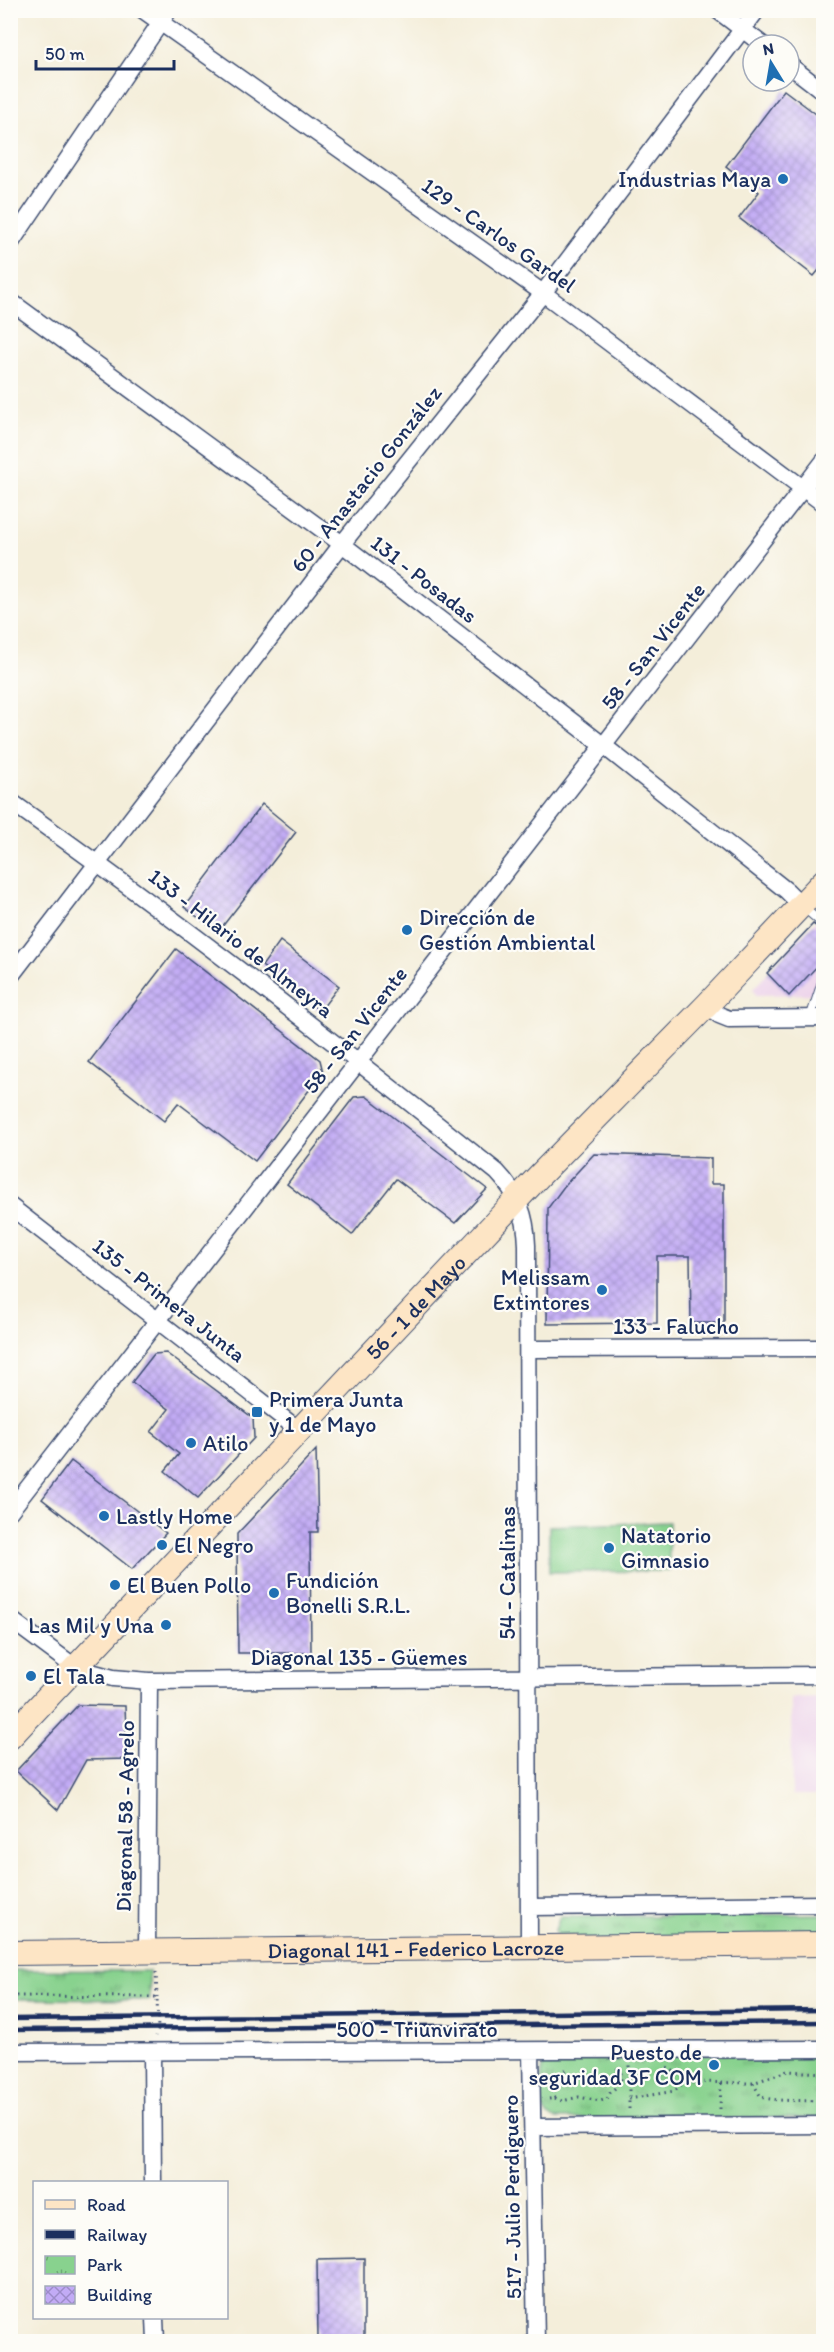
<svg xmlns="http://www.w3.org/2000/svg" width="834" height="2352" font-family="Itim,sans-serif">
<defs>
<pattern id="park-tufts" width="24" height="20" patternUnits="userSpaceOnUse" patternTransform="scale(1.5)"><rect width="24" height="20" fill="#88d28e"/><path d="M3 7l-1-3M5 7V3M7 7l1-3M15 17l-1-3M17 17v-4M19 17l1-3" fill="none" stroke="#6eab77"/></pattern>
<pattern id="building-cross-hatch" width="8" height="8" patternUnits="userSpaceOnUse" patternTransform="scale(1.5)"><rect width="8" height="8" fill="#c2abf5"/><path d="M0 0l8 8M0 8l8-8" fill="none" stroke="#9d8cca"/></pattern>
</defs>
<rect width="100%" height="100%" fill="#fdfcf7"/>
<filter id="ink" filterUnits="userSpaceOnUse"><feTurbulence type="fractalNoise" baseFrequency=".0167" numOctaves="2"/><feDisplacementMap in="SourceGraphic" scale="12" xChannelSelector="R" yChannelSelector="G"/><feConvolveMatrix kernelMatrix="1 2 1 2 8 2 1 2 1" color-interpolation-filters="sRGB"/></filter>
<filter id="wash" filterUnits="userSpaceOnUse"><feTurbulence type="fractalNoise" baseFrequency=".008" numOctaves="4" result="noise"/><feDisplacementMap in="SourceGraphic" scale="24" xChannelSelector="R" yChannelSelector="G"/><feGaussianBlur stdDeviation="1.35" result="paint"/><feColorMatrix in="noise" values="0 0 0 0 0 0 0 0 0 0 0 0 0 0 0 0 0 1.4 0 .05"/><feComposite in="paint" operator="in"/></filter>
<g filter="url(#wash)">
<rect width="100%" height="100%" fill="#f4eeda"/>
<path fill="#ecd1ea" d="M 823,913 L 823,994 L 756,995 L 753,989 Z
M 822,1697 L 822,1795 L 792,1795 L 791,1698 Z"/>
<path fill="#88d28e" stroke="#528076" stroke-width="1.5" d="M 669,1522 L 669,1571 L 549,1572 L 549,1526 Z"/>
<path fill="url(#park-tufts)" stroke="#528076" stroke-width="1.5" d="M 823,1914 L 823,1940 L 559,1942 L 555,1930 L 560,1917 Z
M 11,1970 L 149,1971 L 150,2000 L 11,1999 Z
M 823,2053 L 823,2118 L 556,2119 C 550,2117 546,2116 544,2111 C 538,2100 540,2065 548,2057 Z"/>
<g id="blocks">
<path fill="url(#building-cross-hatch)" d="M 784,90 L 824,120 L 824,264 L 814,276 L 739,218 L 759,192 L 726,166 Z
M 262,804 L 296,832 L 218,932 L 184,907 Z
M 813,924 L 824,931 L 824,959 L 789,996 L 767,973 Z
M 280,941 L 339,986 L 320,1011 L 262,966 Z
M 176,949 L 320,1060 L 323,1072 L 255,1161 L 178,1103 L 164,1121 L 89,1062 Z
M 366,1096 L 487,1189 L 455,1223 L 396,1179 L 352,1235 L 287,1184 L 354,1097 Z
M 594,1154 L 711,1158 L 711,1184 L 724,1184 L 724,1323 L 691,1323 L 690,1256 L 657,1256 L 657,1323 L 547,1324 L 548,1208 L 565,1185 Z
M 166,1353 L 253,1418 L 254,1438 L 198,1498 L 165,1471 L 179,1454 L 151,1432 L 169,1409 L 132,1382 L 154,1354 Z
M 316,1450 L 318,1532 L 310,1532 L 311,1653 L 238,1653 L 237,1534 Z
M 71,1461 L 166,1533 L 132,1569 L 42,1499 Z
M 78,1705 L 125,1706 L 127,1759 L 86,1760 L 58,1810 L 16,1771 Z
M 364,2258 L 364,2339 L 318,2339 L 317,2259 Z"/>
</g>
</g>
<g filter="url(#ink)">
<use href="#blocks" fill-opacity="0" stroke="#3c4c71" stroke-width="1.5"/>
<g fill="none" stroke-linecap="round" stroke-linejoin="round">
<defs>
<path id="lane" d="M 803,907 L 824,925
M 810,1018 L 824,976"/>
<path id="street" d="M 143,10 L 543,293 L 824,504
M 717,10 L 763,45
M 789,65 L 824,92
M 10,244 L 169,10
M 10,301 L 342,544 L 604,746 L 787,891 L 801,905
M 10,801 C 177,919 338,1045 497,1172 C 518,1194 526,1215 527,1245 L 529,1947
M 10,977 L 342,544 L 543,293 L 757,10
M 707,1005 L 719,1015 L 729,1019 L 824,1018
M 10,1206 L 300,1431
M 528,1349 L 824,1348
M 10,1511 L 824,461
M 10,1619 L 76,1668 L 113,1678 L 149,1681 L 824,1675
M 530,1907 L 824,1904
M 147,1952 L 149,1681
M 531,2051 L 536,2342
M 10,2052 L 824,2049
M 152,2052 L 153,2182
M 533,2127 L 824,2125
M 155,2318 L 156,2342"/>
<g id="secondary">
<path id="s1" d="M 10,1737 L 539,1176 L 707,1005 L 824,881"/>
<path id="s2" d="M 10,1953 L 824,1944"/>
</g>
</defs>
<use href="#lane" stroke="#3c4c71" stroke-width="10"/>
<use href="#street" stroke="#3c4c71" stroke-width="19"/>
<use href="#secondary" stroke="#3c4c71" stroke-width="26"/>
<path stroke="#3c4c71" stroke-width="3" stroke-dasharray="1.5 4.5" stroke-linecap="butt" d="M 156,1972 L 157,1997
M 10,1996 L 157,1997 L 158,2030 L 156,2036
M 667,2068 L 679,2074 L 687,2082
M 820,2074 L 820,2101
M 549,2079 L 569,2068
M 553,2079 L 552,2088 L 555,2098
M 753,2083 L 761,2097 C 776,2102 806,2100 824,2101
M 549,2099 L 555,2098 L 562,2101 L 579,2097 L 600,2101 L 607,2099 L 610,2093 L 621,2082 L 621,2074 L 616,2066
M 629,2099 L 674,2091 L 687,2082 L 753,2083 L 787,2071 L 824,2073
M 629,2109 L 629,2065
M 720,2109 L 721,2082"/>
<use href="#lane" stroke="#fff" stroke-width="8"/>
<use href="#street" stroke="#fff" stroke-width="16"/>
<use href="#secondary" stroke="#fde5c5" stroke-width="24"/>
<path stroke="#1b2f5e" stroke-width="4.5" d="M 10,2019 L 824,2010
M 10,2030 L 824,2022"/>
</g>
</g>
<g fill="#1f6fb2" stroke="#fdfcf7" stroke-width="2">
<circle cx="783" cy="179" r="6"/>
<circle cx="407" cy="930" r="6"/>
<circle cx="602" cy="1290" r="6"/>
<rect x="251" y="1406" width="12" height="12" rx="3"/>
<circle cx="191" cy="1443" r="6"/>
<circle cx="104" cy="1516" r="6"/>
<circle cx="162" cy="1545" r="6"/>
<circle cx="609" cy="1548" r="6"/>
<circle cx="115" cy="1585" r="6"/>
<circle cx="274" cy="1593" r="6"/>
<circle cx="166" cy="1625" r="6"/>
<circle cx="31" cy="1676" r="6"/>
<circle cx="714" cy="2065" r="6"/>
</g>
<g text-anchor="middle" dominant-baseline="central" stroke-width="4.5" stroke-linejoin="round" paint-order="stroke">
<g font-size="22" fill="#1b2f5e" stroke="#fdfcf7" text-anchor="start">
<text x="771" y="179" text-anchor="end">Industrias Maya</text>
<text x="419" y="917">Dirección de<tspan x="419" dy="25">Gestión Ambiental</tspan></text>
<text x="590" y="1277" text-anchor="end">Melissam<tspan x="590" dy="25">Extintores</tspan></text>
<text x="269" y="1399">Primera Junta<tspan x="269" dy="25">y 1 de Mayo</tspan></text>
<text x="203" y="1443">Atilo</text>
<text x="116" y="1516">Lastly Home</text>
<text x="621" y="1535">Natatorio<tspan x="621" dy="25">Gimnasio</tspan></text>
<text x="174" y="1545">El Negro</text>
<text x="286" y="1580">Fundición<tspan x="286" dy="25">Bonelli S.R.L.</tspan></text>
<text x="127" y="1585">El Buen Pollo</text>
<text x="154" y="1625" text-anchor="end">Las Mil y Una</text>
<text x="43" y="1676">El Tala</text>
<text x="702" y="2052" text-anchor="end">Puesto de<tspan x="702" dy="25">seguridad 3F COM</tspan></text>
</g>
<g font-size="22" fill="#1b2f5e" stroke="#fdfcf7">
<text transform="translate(499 235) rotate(35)">129 - Carlos Gardel</text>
<text transform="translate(366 479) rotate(-52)">60 - Anastacio González</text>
<text transform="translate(424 579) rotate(38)">131 - Posadas</text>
<text transform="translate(653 646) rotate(-52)">58 - San Vicente</text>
<text transform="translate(241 943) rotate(38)">133 - Hilario de Almeyra</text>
<text transform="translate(355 1030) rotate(-52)">58 - San Vicente</text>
<text transform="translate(169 1300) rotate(38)">135 - Primera Junta</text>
<text stroke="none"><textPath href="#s1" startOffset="591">56 - 1 de Mayo</textPath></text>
<text x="676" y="1326">133 - Falucho</text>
<text transform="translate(507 1573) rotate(-90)">54 - Catalinas</text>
<text x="359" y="1657">Diagonal 135 - Güemes</text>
<text transform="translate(125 1816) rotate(-89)">Diagonal 58 - Agrelo</text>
<text stroke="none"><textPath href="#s2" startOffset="406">Diagonal 141 - Federico Lacroze</textPath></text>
<text x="417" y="2029">500 - Triunvirato</text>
<text transform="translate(512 2197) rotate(-91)">517 - Julio Perdiguero</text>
</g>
</g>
<rect width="834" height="2352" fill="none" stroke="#fdfcf7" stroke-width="36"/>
<rect x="33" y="2181" width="195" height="138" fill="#fdfcf7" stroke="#a3aaba" stroke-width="1.5"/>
<rect x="45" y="2200" width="30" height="9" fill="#fde5c5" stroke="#a3aaba" stroke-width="1.5"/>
<text x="87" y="2211" font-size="18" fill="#1b2f5e">Road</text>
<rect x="45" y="2230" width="30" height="9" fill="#1b2f5e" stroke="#a3aaba" stroke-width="1.5"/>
<text x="87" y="2241" font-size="18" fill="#1b2f5e">Railway</text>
<rect x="45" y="2256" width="30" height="18" fill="url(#park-tufts)" stroke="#a3aaba" stroke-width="1.5"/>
<text x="87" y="2271" font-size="18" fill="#1b2f5e">Park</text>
<rect x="45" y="2286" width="30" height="18" fill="url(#building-cross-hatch)" stroke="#a3aaba" stroke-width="1.5"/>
<text x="87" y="2301" font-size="18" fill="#1b2f5e">Building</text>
<g transform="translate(771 63) rotate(349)"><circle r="28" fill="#fdfcf7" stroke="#a3aaba" stroke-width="1.5"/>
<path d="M0-4.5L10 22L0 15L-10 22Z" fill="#1f6fb2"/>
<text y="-9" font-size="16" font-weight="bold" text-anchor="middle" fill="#1b2f5e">N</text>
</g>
<path d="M36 60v9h138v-9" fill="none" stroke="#1b2f5e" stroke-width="3"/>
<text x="45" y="60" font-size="18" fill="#1b2f5e" stroke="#fdfcf7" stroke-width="4.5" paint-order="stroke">50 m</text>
</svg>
